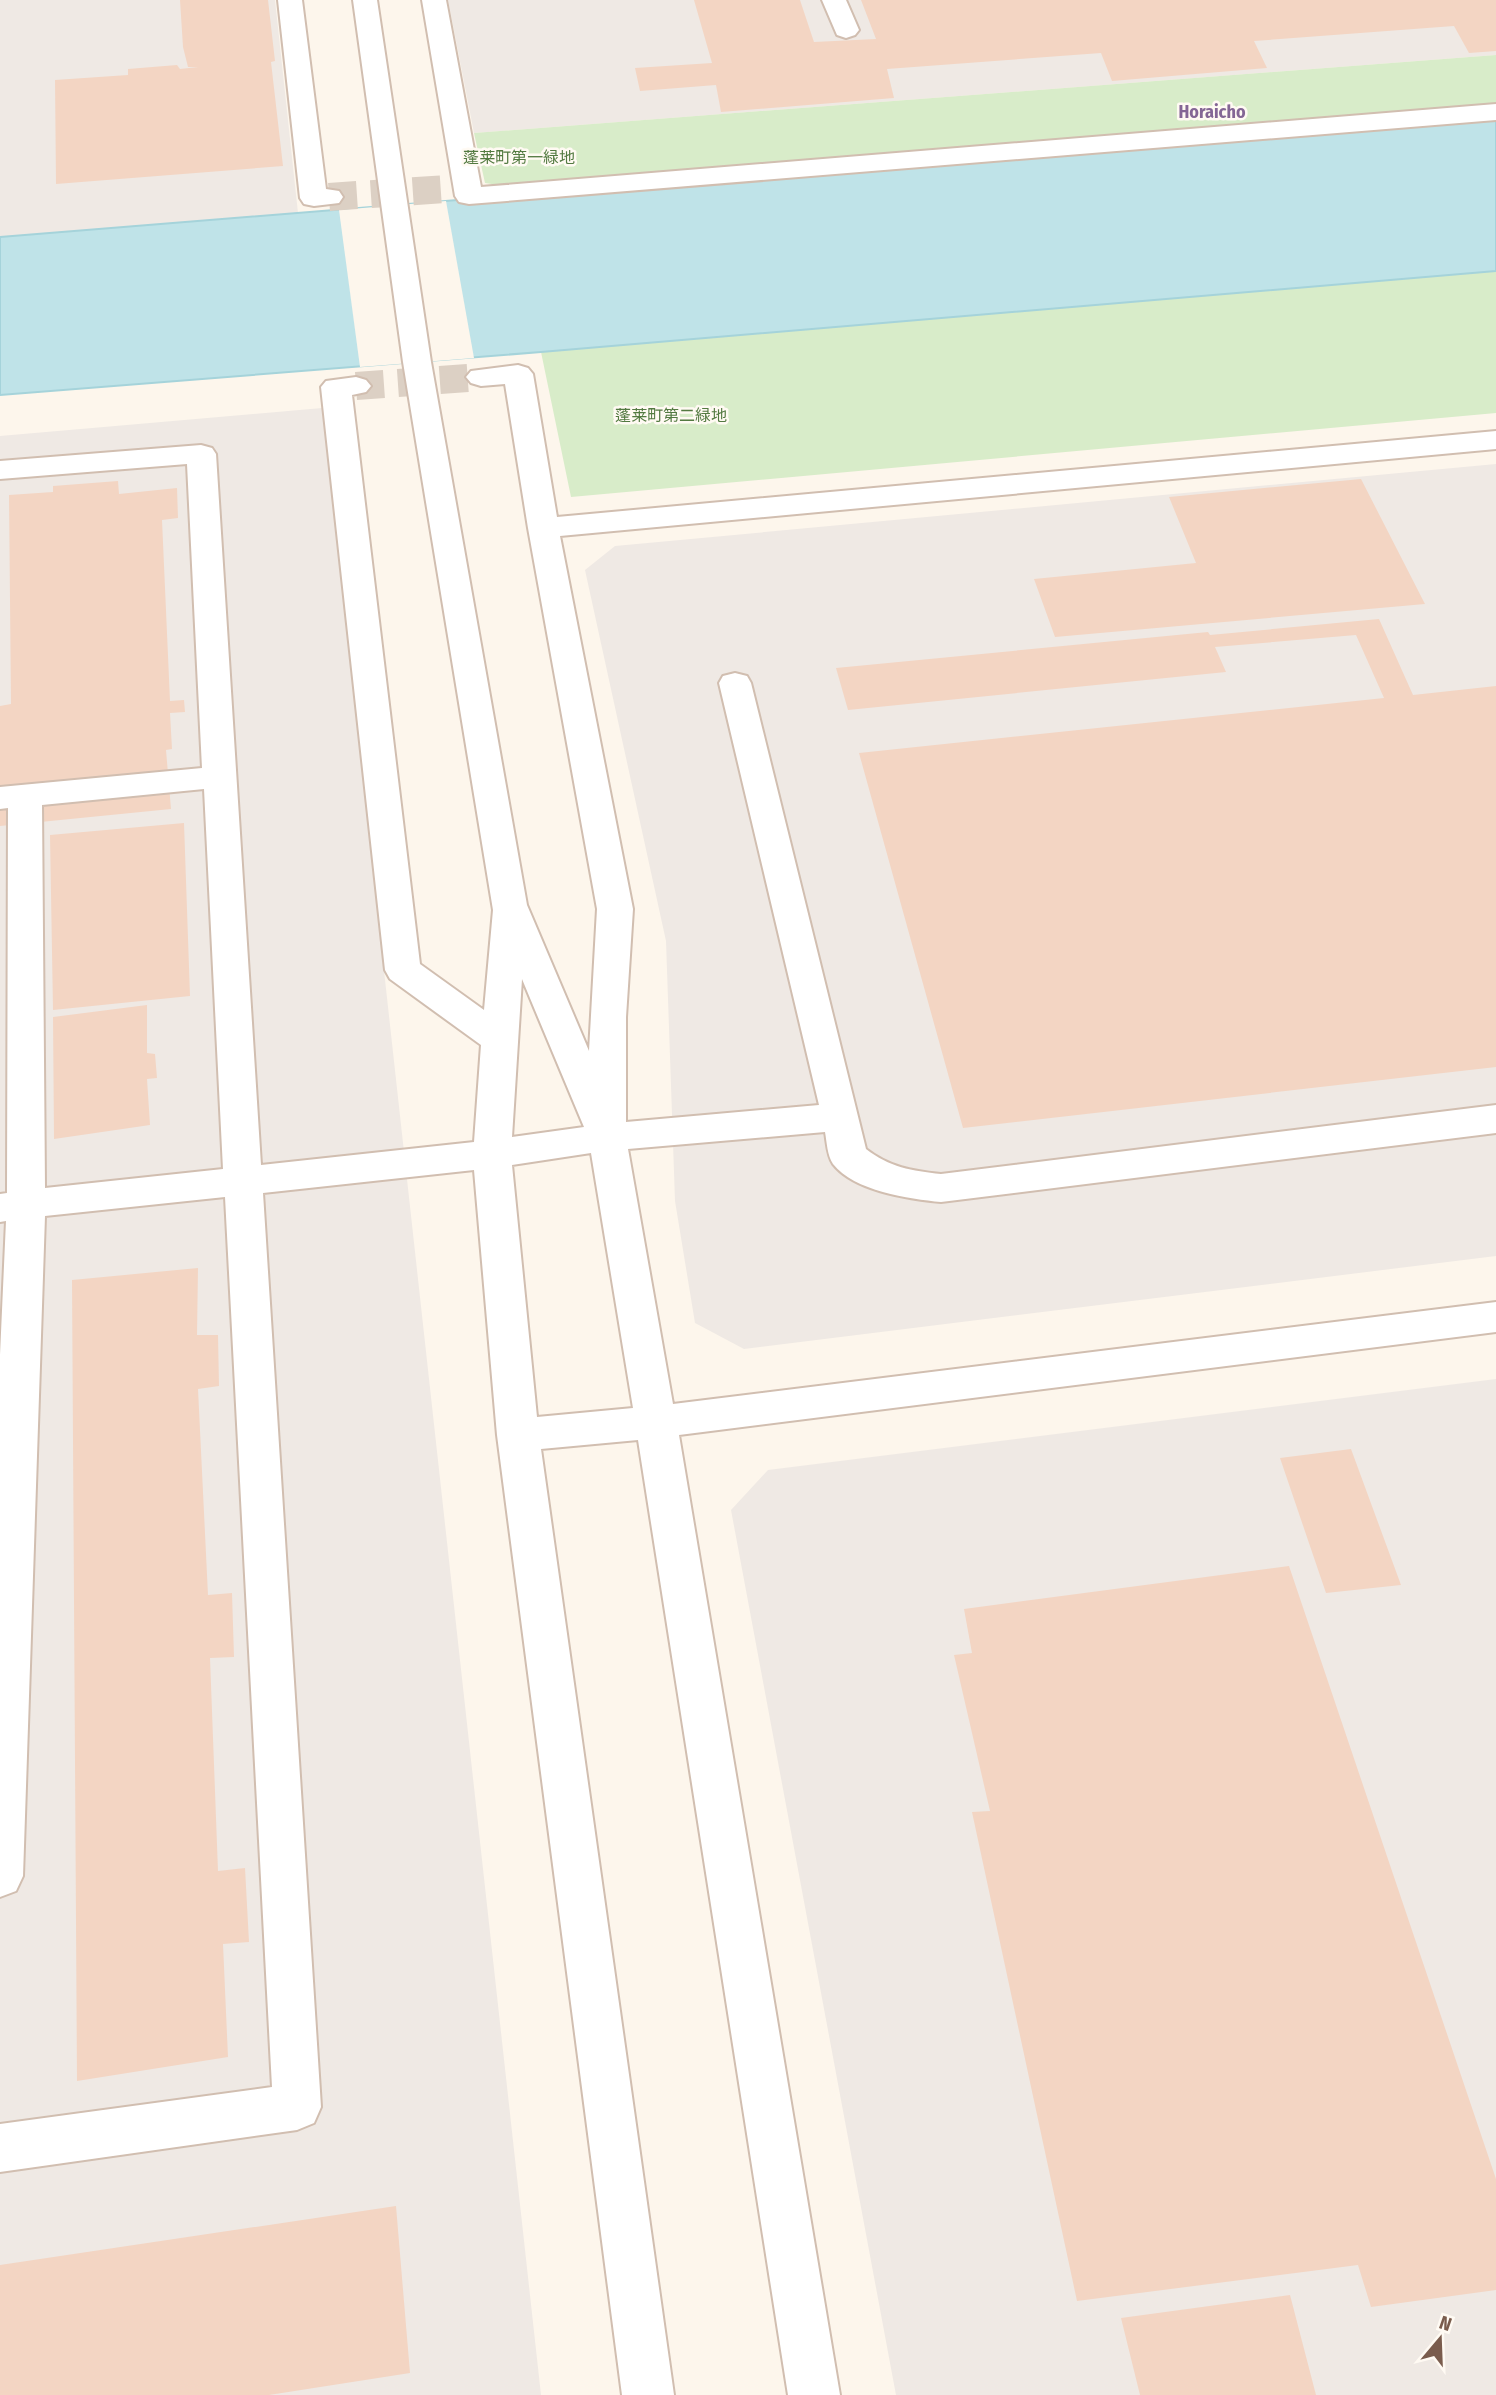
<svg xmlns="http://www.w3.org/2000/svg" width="1496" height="2395" font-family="'Fira Sans Condensed','Noto Sans JP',sans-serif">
<rect width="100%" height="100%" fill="#fdf6ec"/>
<path fill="#efe9e4" d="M 0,0 L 275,0 L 298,213 L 0,237 Z
M 448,0 L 1496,0 L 1496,55 L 474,133 Z
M 322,408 L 541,2395 L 0,2395 L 0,436 Z
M 1496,464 L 1496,1256 L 744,1349 L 695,1323 L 675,1201 L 666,941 L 585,570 L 615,546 Z
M 1496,1379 L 1496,2395 L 896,2395 L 731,1510 L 768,1470 Z"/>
<path fill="#d8ecc9" d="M 1496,55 L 1496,104 L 498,185 L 485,183 L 474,133 Z
M 1496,271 L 1496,413 L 571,497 L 541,352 Z"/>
<path fill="#bfe3e8" stroke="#a5d3da" stroke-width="2" d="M 1496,116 L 1496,271 L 541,352 L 0,395 L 0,237 Z"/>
<path fill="#fdf6ec" d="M 446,201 L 474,358 L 360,367 L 339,210 Z"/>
<path fill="#f3d5c3" d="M 180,0 L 268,0 L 275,61 L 271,62 L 283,166 L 56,184 L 55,80 L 128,75 L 128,69 L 177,65 L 180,69 L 198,67 L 188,67 L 183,47 Z
M 694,0 L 800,0 L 814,42 L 876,39 L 861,0 L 1496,0 L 1496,51 L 1469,53 L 1454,26 L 1254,41 L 1267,68 L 1112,81 L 1101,53 L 887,69 L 894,98 L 721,112 L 716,85 L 640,91 L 635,68 L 712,63 Z
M 1361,479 L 1425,604 L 1055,637 L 1034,579 L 1196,563 L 1169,497 Z
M 118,481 L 119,494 L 177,488 L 178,518 L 162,520 L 170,701 L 184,700 L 185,712 L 170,713 L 172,749 L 166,750 L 171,809 L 0,826 L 0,706 L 11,704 L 9,495 L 53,492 L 53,486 Z
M 1379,619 L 1413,695 L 1496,686 L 1496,1067 L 963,1128 L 859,753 L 1384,698 L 1356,635 L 1215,647 L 1226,672 L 848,710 L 836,668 L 1208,632 L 1210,635 Z
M 184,823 L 190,996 L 53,1010 L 50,835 Z
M 147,1005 L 147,1053 L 155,1054 L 157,1078 L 147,1079 L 150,1125 L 54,1139 L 53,1017 Z
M 198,1268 L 197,1335 L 218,1335 L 219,1386 L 198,1389 L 208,1595 L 232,1593 L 234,1657 L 210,1658 L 218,1871 L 245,1868 L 249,1942 L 223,1944 L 228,2057 L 77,2081 L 72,1280 Z
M 1351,1449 L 1401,1585 L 1326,1593 L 1280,1458 Z
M 1289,1566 L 1496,2179 L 1496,2290 L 1371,2307 L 1358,2265 L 1077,2301 L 972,1812 L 990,1811 L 954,1655 L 972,1653 L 964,1609 Z
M 396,2206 L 410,2373 L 269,2395 L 0,2395 L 0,2265 Z
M 1290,2295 L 1316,2395 L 1140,2395 L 1121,2318 Z"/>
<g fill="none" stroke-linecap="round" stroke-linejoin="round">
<path stroke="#dcd0c4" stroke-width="28" stroke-dasharray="28 14" stroke-linecap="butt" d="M 329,197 L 446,189
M 356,386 L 481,377"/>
<defs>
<path id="minor" d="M 278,0 L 302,0 L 326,189 L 339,191 L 343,197 L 339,203 L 314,206 L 304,204 L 300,198 Z
M 353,0 L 377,0 L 431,362 L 527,905 L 589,1051 L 597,909 L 528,528 L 505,384 L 481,386 L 471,383 L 466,377 L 471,371 L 518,365 L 528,368 L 533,374 L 557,517 L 1496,431 L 1496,449 L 560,536 L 633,909 L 626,1017 L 626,1122 L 819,1105 L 719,683 L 723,676 L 735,673 L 747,676 L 751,683 L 866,1149 C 889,1167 912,1171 941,1174 L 1496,1105 L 1496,1133 L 941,1202 C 909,1199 854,1191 833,1164 C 827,1155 827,1143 825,1132 L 628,1149 L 673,1404 L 1496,1302 L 1496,1332 L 679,1435 L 840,2395 L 788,2395 L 638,1440 L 541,1449 L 674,2395 L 622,2395 L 497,1435 L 474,1170 L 263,1193 L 321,2107 L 314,2123 L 297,2130 L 0,2172 L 0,2124 L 272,2087 L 225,1197 L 45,1216 L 23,1876 L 16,1891 L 0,1897 L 0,1355 L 6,1221 L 0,1222 L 0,1194 L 7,1193 L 8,808 L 0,809 L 0,787 L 202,768 L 187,464 L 0,479 L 0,461 L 201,445 L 212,448 L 216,454 L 261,1165 L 474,1142 L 481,1045 L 390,979 L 385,970 L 321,387 L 326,381 L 356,377 L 366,380 L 371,386 L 366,392 L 352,395 L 420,964 L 484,1010 L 493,910 L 403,362 ZM 204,789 L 223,1169 L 45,1188 L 42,805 ZM 522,979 L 584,1127 L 512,1137 ZM 591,1153 L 633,1408 L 537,1417 L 512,1165 Z
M 422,0 L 446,0 L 481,187 L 1496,104 L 1496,120 L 469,204 L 459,202 L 455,196 Z
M 822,0 L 846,0 L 859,30 L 855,35 L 846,38 L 837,35 Z"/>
</defs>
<use href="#minor" stroke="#d1beb0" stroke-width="4"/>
<use href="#minor" fill="#fff" fill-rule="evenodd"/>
</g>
<g text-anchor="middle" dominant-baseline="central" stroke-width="5" stroke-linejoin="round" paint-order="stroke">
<g font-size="16" fill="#537a41" stroke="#fffaf3">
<text x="519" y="157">蓬莱町第一緑地</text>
<text x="671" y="415">蓬莱町第二緑地</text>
</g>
<g font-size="18" font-weight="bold" fill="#846695" stroke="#fffaf3">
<text x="1212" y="112">Horaicho</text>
</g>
</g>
<g transform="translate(1440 2339) rotate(19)" stroke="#fffaf3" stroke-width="5" paint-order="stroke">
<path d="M0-5L12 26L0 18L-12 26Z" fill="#7a5c4d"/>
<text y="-10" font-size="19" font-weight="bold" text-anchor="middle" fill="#7a5c4d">N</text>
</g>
</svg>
